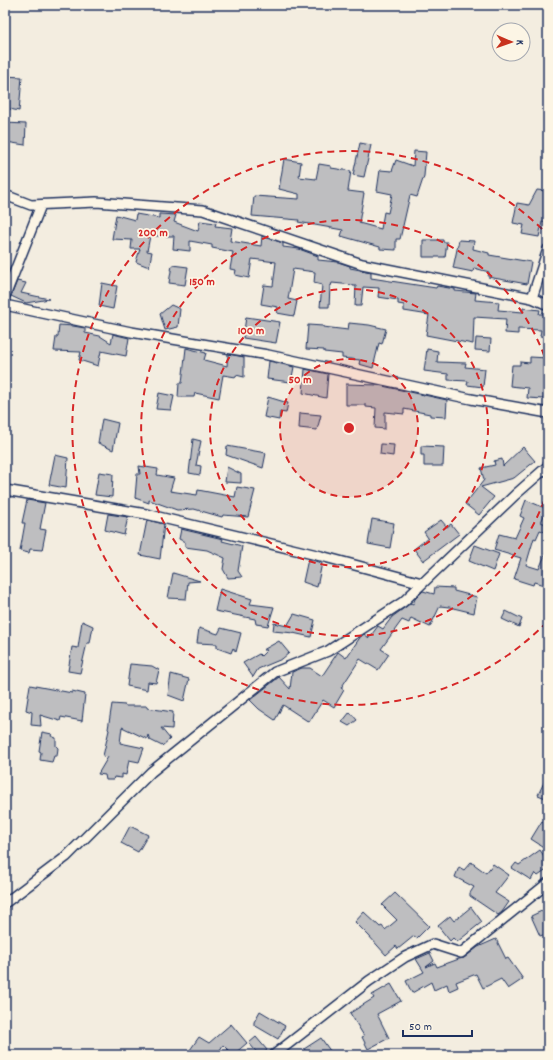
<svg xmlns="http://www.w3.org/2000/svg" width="553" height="1060" font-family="Dekko,sans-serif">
<rect width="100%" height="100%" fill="#f3ede0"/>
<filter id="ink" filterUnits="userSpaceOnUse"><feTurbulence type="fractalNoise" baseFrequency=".025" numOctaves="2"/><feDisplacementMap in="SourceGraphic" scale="8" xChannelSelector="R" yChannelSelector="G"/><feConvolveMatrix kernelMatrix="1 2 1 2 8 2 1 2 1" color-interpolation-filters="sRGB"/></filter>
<g filter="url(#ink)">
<path fill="#bebec0" stroke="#1b2f5e" d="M 5,76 L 22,77 L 19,111 L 5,108 Z
M 5,123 L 26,124 L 25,145 L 6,142 Z
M 360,143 L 371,145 L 364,177 L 353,175 Z
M 414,151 L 426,152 L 424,176 L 417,197 L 410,195 L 400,239 L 396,239 L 396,250 L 380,249 L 380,247 L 341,236 L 343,230 L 298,222 L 299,220 L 252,216 L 254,196 L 299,199 L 299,194 L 279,189 L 284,159 L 301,162 L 299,177 L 316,179 L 319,164 L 331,166 L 331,168 L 351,171 L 348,191 L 364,193 L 359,223 L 381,229 L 384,212 L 388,213 L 392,194 L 377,191 L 380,170 L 392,171 L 396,160 L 413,166 Z
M 537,190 L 546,191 L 548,194 L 548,223 L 542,222 L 539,237 L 522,234 L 524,225 L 513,223 L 517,203 L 529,205 Z
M 136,214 L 159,218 L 159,214 L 176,215 L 174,222 L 198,231 L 200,221 L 216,223 L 215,226 L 232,228 L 230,241 L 261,246 L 262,236 L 283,243 L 283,247 L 299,249 L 318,256 L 318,260 L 338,262 L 350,266 L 350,268 L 371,272 L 371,278 L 436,288 L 437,286 L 455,289 L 455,291 L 476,293 L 475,300 L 499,302 L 498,310 L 523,312 L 523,308 L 540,310 L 539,314 L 543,314 L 543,312 L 548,312 L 548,337 L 540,336 L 541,330 L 518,329 L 518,334 L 505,333 L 506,319 L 474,317 L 473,344 L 426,335 L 429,315 L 404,311 L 404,305 L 398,304 L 398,300 L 378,297 L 379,288 L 363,287 L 361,306 L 355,306 L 356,286 L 353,286 L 353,285 L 332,283 L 331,286 L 330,286 L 329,307 L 320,307 L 322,285 L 314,283 L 315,272 L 293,269 L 288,299 L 297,301 L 294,316 L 277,313 L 278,307 L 261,304 L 264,285 L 273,286 L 276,262 L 252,259 L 249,278 L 235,275 L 236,270 L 230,269 L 233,252 L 212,248 L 212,245 L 190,241 L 190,251 L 173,249 L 174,236 L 150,236 L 147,251 L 152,252 L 149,267 L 136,262 L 140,249 L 131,249 L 132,240 L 112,239 L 116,215 L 135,220 Z
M 423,240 L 443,240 L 443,242 L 447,242 L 445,257 L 423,257 Z
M 459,240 L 474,241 L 473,249 L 489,253 L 489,255 L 531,262 L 527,284 L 488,277 L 489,272 L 474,268 L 473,272 L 453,268 Z
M 172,265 L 188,267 L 185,285 L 169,283 Z
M 17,281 L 26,283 L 21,293 L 49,299 L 26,303 L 11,296 Z
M 102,283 L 117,286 L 113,309 L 99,306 Z
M 171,305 L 180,309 L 178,327 L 165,330 L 160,314 Z
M 246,317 L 280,322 L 276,343 L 243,338 Z
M 349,323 L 369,325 L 386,329 L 382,344 L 379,343 L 373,368 L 359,364 L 360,360 L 342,358 L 342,354 L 324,352 L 324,350 L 306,349 L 308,325 L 323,326 L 323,327 L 348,330 Z
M 59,325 L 73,326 L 85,328 L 85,333 L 100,336 L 111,343 L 113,334 L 129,338 L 126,356 L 101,351 L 98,366 L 79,360 L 81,352 L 54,351 L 56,337 L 58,336 Z
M 476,338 L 491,339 L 490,351 L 475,350 Z
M 186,348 L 206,353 L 204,360 L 227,366 L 228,354 L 244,357 L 244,377 L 236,375 L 236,377 L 223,375 L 219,398 L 195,393 L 194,397 L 178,397 L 179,383 L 182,383 Z
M 427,349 L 438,351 L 437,362 L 466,363 L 465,367 L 485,369 L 483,387 L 467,385 L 468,381 L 448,380 L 448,374 L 424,371 Z
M 530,357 L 548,358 L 544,399 L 527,398 L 528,388 L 510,386 L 512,365 L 520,365 L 520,362 L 530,363 Z
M 269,361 L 294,367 L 291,382 L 267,379 Z
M 305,369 L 328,374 L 326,398 L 303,393 Z
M 346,384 L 378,385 L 447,400 L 446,417 L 430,416 L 430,414 L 404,409 L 404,414 L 385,412 L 385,429 L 375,428 L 376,408 L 366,407 L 366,405 L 346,405 Z
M 159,393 L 174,396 L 171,410 L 156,409 Z
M 268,397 L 288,403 L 286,413 L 280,412 L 279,420 L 264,417 Z
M 300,413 L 321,415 L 317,430 L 299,428 Z
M 102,419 L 118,423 L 113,450 L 98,443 Z
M 193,439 L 201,441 L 196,465 L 201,466 L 200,475 L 189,473 Z
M 381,444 L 394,445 L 393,456 L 380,454 Z
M 227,446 L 266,453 L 263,468 L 226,455 Z
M 421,446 L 444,447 L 443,466 L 424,466 L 424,455 L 421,455 Z
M 523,447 L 535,461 L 514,478 L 481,487 L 494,497 L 479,515 L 465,504 L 484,480 L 481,468 L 495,465 L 494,461 L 502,459 L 503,466 Z
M 55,455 L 68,458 L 66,488 L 49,485 Z
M 139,466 L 158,469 L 157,475 L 174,478 L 170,491 L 197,495 L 198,490 L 235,497 L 237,487 L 255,490 L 248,517 L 223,515 L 222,517 L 194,509 L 177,510 L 149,500 L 149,503 L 135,498 L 137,474 L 140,474 Z
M 227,467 L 241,474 L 241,483 L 225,482 Z
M 99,472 L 113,474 L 112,497 L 95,495 Z
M 27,500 L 45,503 L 40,529 L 46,530 L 42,550 L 30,549 L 29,553 L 20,551 L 25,523 L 22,523 Z
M 526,500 L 547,509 L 541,522 L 548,525 L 548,533 L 540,530 L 536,539 L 534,538 L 526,565 L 539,569 L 548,548 L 548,573 L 544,585 L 534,582 L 533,585 L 514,579 L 521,558 L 494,550 L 499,534 L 515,538 L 524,518 L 520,516 Z
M 108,514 L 128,517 L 124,535 L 105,530 Z
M 372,519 L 394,523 L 390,548 L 368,544 Z
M 147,520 L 164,524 L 160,559 L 140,555 Z
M 441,520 L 447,527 L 451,524 L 459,534 L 423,561 L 414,549 L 428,538 L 424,532 Z
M 181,529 L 223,539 L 222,541 L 242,546 L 238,571 L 242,577 L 228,578 L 223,569 L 225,558 L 207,550 L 185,547 L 185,542 L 179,539 Z
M 475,545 L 499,554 L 493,571 L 469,561 Z
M 308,559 L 322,563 L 317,587 L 303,582 Z
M 173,573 L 200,581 L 188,582 L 186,599 L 168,598 Z
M 435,587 L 454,588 L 454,591 L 477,597 L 474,613 L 449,607 L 440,606 L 430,627 L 411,618 L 409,623 L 402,620 L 381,649 L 389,654 L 378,670 L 360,659 L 341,688 L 344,690 L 334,707 L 323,700 L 309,722 L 283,705 L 275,720 L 259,709 L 250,700 L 279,677 L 290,689 L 292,672 L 302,668 L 310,668 L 322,676 L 338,652 L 346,658 L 361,636 L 364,634 L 369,638 L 378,626 L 383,629 L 392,617 L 411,603 L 413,604 L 415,599 L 423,591 L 434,594 Z
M 220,589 L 252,599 L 250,604 L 274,607 L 268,626 L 256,624 L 255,619 L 215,611 Z
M 506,611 L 522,619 L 519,627 L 502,619 Z
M 294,614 L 315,620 L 311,637 L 293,633 L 294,633 L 273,631 L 274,623 L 287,626 Z
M 82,621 L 93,626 L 90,643 L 87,643 L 80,673 L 68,671 L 72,647 L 78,648 Z
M 199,628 L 218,634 L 221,628 L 241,633 L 236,652 L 233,648 L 231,653 L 217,648 L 217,644 L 197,643 Z
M 279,641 L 289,653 L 282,659 L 258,669 L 253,677 L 243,663 L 259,654 L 261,656 L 267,650 L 263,650 Z
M 130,664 L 152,666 L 159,670 L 156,683 L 148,682 L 147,690 L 127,686 Z
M 171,674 L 189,679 L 184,701 L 168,695 Z
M 30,685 L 72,693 L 72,691 L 85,694 L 82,721 L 61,717 L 60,721 L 40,715 L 41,726 L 31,725 L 32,712 L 26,710 Z
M 112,704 L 125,705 L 125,706 L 147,706 L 147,708 L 173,712 L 172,729 L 161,728 L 170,739 L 162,746 L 150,740 L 148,735 L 147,739 L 122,727 L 120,743 L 144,748 L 139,762 L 129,760 L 126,775 L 122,774 L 122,778 L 114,777 L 113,780 L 106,780 L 105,775 L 98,774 L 108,757 L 103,756 L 109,730 L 108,729 Z
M 350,712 L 357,720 L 349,726 L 342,722 Z
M 42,732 L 52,734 L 51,736 L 56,738 L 56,746 L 58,748 L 57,756 L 54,756 L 52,762 L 40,760 L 41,752 L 39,751 Z
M 548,774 L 548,799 L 538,795 Z
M 542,821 L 548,824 L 548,843 L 545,848 L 531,839 Z
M 130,826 L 148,835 L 138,852 L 121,843 Z
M 540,850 L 548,862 L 548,869 L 538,876 L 535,873 L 531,880 L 512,868 L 516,863 L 519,865 Z
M 471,862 L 486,873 L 493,864 L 509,875 L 495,893 L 509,902 L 502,912 L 498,915 L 470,896 L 470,893 L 474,887 L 455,877 L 459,867 L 464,870 Z
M 395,893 L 429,926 L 417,938 L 414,936 L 398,949 L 396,946 L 386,955 L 369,936 L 355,922 L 364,912 L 380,927 L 382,926 L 385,930 L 397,920 L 382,905 Z
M 471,907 L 482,922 L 457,942 L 453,938 L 450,941 L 438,926 L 450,916 L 454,921 Z
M 548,908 L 548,933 L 540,936 L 531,916 Z
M 496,939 L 506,959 L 508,958 L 523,979 L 508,989 L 501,979 L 483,988 L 476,974 L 456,982 L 458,987 L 449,991 L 447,984 L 434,990 L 431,982 L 412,993 L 406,981 L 424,972 L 416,959 L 430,953 L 434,961 L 426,967 L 435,963 L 437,967 L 459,959 L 464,958 L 478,947 Z
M 391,984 L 401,1001 L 377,1014 L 389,1038 L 368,1049 L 362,1037 L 364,1036 L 350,1013 L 374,998 L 372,995 Z
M 260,1011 L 285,1026 L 278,1039 L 254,1025 L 254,1022 Z
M 231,1024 L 247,1043 L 233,1055 L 223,1045 L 217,1055 L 198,1055 L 190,1050 L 199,1037 L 209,1043 Z
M 256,1037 L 267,1050 L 261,1055 L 259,1055 L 249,1043 Z
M 321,1038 L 333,1055 L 309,1055 L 304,1049 Z"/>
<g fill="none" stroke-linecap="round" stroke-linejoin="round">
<defs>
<path id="minor" d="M 5,195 L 31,205 L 96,202 L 203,210 L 362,264 L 532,298 L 548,305
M 5,296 L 41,205
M 532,298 L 548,249
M 5,305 L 131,332 L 268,355 L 471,399 L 548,413
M 5,490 L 146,514 L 321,556 L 422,583
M 5,903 L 66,857 L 151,772 L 275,672 L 328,651 L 403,602 L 515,495 L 548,466
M 274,1055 L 369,981 L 405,957 L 433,944 L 461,953 L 548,883"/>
</defs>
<use href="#minor" stroke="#1b2f5e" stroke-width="12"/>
<use href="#minor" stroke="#fcf5e5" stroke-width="9"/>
</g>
</g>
<circle cx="349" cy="428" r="69" fill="#d62828" fill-opacity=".12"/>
<g fill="none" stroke="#d62828" stroke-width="2" stroke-dasharray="7 5">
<circle cx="349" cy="428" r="69"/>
<circle cx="349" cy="428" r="139"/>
<path d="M548 489A208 208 0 1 1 548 367"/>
<path d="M547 622A277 277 0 1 1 547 234"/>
</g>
<circle cx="349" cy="428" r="6" fill="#d62828" stroke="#fcf5e5" stroke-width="2"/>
<g font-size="12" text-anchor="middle" font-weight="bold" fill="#d62828" stroke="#fcf5e5" stroke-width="3.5" stroke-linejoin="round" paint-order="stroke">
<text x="153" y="236">200 m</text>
<text x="202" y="285">150 m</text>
<text x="251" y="334">100 m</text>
<text x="300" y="383">50 m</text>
</g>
<rect width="553" height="1060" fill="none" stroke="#fcf5e5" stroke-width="20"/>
<rect x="10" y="10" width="533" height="1040" fill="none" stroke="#1b2f5e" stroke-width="1.5" filter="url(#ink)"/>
<g transform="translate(511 42) rotate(92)"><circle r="19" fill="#fcf5e5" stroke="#a2a6af"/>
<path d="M0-3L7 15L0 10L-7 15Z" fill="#c8321e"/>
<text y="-6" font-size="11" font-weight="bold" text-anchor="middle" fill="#1b2f5e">K</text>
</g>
<path d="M403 1030v6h69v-6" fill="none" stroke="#1b2f5e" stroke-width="2"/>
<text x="409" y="1030" font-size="12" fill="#1b2f5e" stroke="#fcf5e5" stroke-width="3" paint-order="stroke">50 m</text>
</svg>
